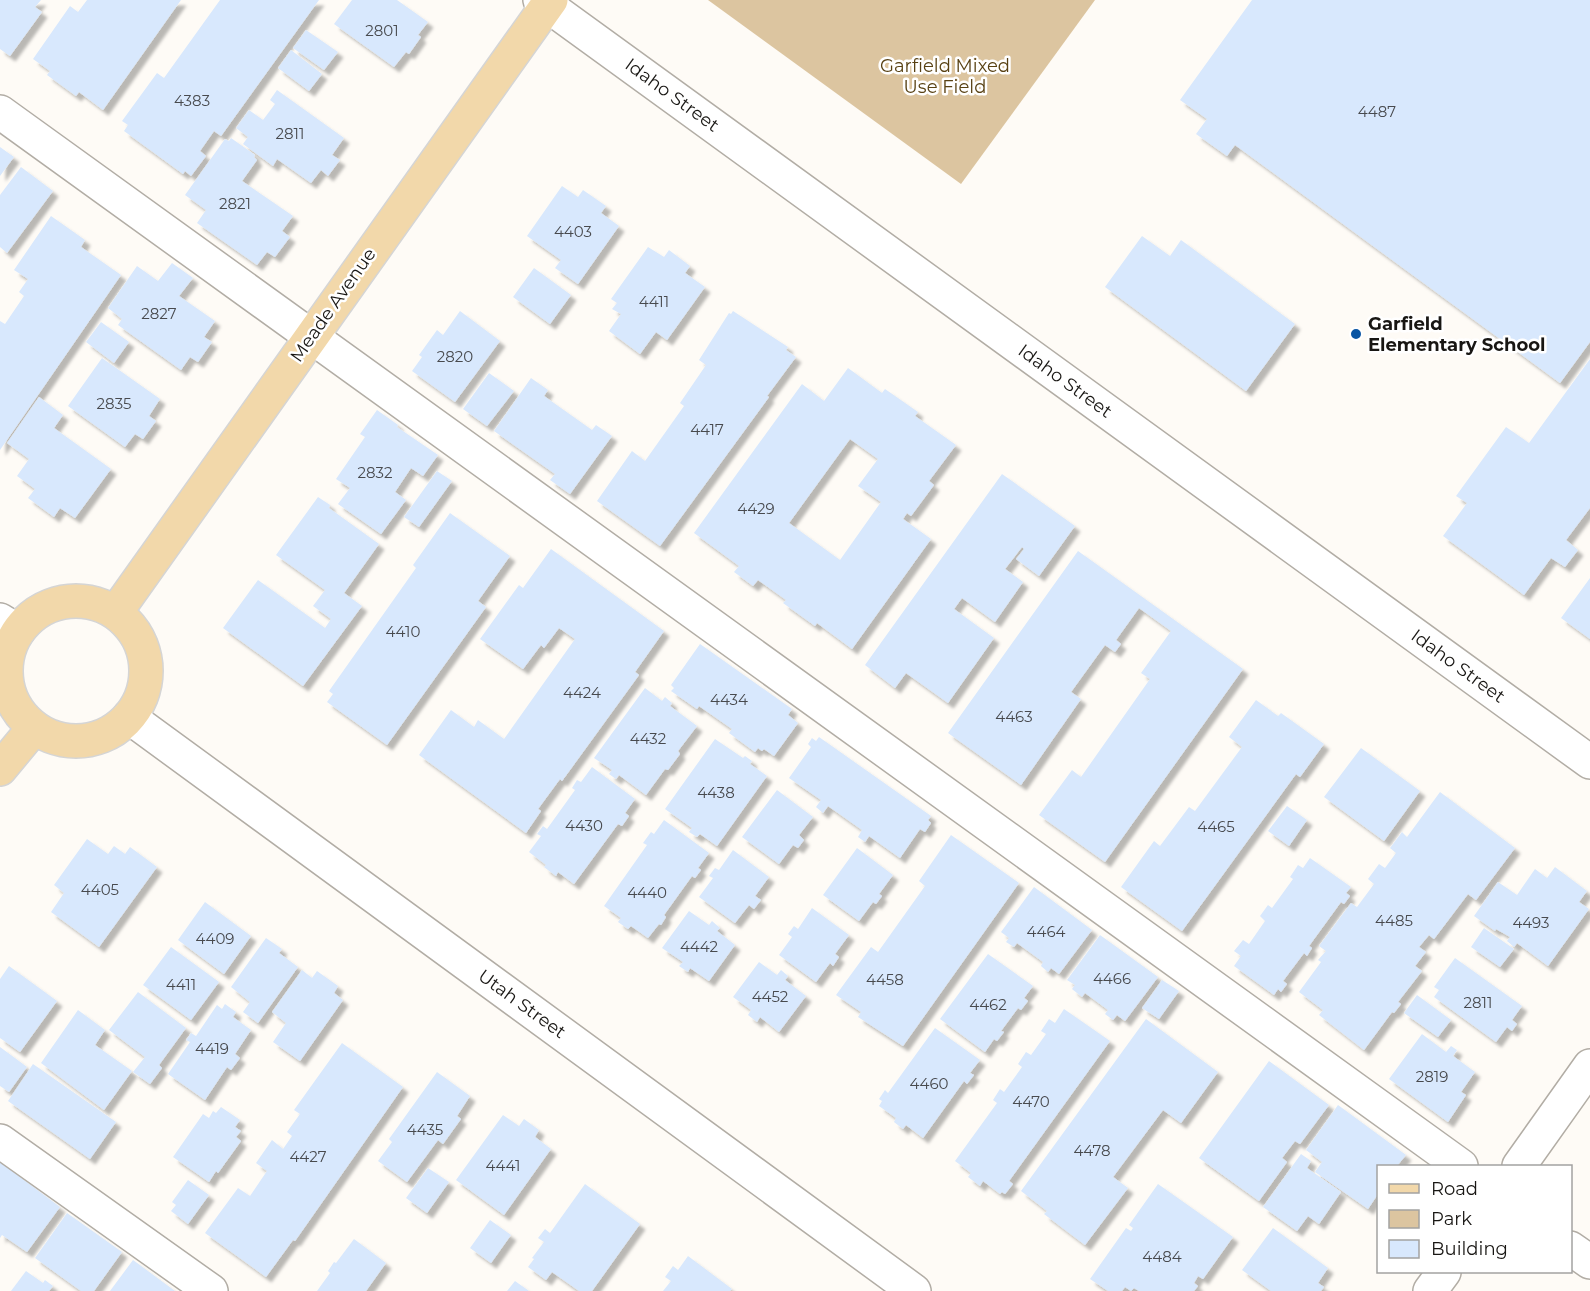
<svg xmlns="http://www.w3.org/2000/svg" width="1590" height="1291" font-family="Montserrat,sans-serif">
<defs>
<filter id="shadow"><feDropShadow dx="5.5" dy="5.5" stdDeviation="1.5" flood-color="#0004"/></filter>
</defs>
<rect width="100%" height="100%" fill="#fefbf6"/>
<path fill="#dcc5a0" d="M 708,0 L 1095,0 L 961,184 Z"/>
<path fill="#d8e8fd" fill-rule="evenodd" filter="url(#shadow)" d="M 0,0 L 41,0 L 35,7 L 42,12 L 10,56 L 0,49 Z
M 87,0 L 181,0 L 103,110 L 79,92 L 76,96 L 47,75 L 50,71 L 33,59 L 70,6 L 78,12 Z
M 220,0 L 319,0 L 221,136 L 214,131 L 200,151 L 206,156 L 191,176 L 185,171 L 183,174 L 124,131 L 128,125 L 122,121 L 157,73 L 164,78 Z
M 352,0 L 397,0 L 428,22 L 418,35 L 421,37 L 409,54 L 406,52 L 394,67 L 334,24 Z
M 1252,0 L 1590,0 L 1590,342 L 1560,383 L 1235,145 L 1227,156 L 1196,134 L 1207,119 L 1180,100 Z
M 306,30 L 338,52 L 324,70 L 293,48 Z
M 291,50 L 322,74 L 309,91 L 278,68 Z
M 277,90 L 344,138 L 332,155 L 340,160 L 328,176 L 321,170 L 311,183 L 277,159 L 273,166 L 243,144 L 248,137 L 236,128 L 249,110 L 263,120 L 275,104 L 270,100 Z
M 231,138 L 255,155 L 254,157 L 257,160 L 242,181 L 293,216 L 282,231 L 290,237 L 275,257 L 267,252 L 257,265 L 197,223 L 206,210 L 185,195 L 225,139 L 229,141 Z
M 0,147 L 14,157 L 0,176 Z
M 21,167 L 53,191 L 7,253 L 0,247 L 0,195 Z
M 562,186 L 578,197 L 583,190 L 606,206 L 601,213 L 619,226 L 578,284 L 555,268 L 561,260 L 527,236 Z
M 51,216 L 85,240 L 81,247 L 121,275 L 0,450 L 0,321 L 5,324 L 24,296 L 19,292 L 28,279 L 14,270 Z
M 1142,236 L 1170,256 L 1181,240 L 1295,324 L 1246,391 L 1105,287 Z
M 648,247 L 664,257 L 669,250 L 690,266 L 685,273 L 705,287 L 667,340 L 656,332 L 640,354 L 609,331 L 621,314 L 612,309 L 617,303 L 611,299 Z
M 172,263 L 193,278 L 179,296 L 215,321 L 204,337 L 212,342 L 198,362 L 190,357 L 181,370 L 118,325 L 122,319 L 108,308 L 137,266 L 158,281 Z
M 534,268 L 571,295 L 550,324 L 513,297 Z
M 460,311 L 500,341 L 455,402 L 412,371 L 422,357 L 419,355 L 437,330 L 443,335 Z
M 733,311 L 788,347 L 786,350 L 796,357 L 767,396 L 769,397 L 660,546 L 597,501 L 632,451 L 645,461 L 684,406 L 680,403 L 706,365 L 699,360 L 729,313 L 731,314 Z
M 101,322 L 129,342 L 114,363 L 86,342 Z
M 102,358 L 160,399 L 149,416 L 156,421 L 143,439 L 135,434 L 125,447 L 68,406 Z
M 1590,359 L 1590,508 L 1566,540 L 1578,550 L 1565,567 L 1551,558 L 1524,595 L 1443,536 L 1467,503 L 1456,496 L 1506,427 L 1529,443 Z
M 848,368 L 882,393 L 885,389 L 918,412 L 915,416 L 956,445 L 929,481 L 934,485 L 911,516 L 907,513 L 903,519 L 931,539 L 852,649 L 817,623 L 815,626 L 783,603 L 786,600 L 758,580 L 753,586 L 734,572 L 739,566 L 694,533 L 802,384 L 824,401 ZM 850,439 L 878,459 L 858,486 L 881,502 L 840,560 L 789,523 Z
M 489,373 L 514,391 L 487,426 L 463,409 Z
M 531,378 L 548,390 L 544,396 L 592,430 L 596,425 L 612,436 L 570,494 L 550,480 L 555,474 L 494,431 Z
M 39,397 L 63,415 L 54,428 L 111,469 L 75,518 L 60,508 L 54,517 L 28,498 L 35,489 L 17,476 L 29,459 L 7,443 Z
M 377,410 L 398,425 L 397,427 L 438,455 L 423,476 L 411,468 L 395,492 L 406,500 L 381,534 L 338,504 L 350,488 L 336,479 L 365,437 L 360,434 Z
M 437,471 L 452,481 L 419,527 L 404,517 Z
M 1002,474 L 1075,526 L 1039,576 L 1016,559 L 1024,549 L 1022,547 L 1005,569 L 1023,582 L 995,622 L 962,598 L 954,609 L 994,638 L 948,703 L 906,673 L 895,688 L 865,665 Z
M 318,497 L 330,505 L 329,508 L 379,544 L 344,593 L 362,606 L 303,686 L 223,628 L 258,580 L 325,628 L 331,619 L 313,606 L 325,590 L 276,555 Z
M 450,513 L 510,556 L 478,601 L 486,607 L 387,745 L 327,702 L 333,694 L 329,691 L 416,568 L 413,565 Z
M 551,549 L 664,631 L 635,672 L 639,675 L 562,781 L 560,779 L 538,809 L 541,811 L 526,833 L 419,755 L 451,710 L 474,727 L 478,720 L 504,739 L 575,639 L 559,628 L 544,648 L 541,645 L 523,669 L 480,639 L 519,585 L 523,588 Z
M 1078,551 L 1243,669 L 1105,862 L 1039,815 L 1072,770 L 1081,777 L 1150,679 L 1141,673 L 1171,631 L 1139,608 L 1116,640 L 1121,644 L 1115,652 L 1105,645 L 1071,692 L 1081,699 L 1021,785 L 948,733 Z
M 1590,578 L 1590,639 L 1561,618 Z
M 700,644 L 792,709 L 788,715 L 798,723 L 774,756 L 764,749 L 762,751 L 758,748 L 755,752 L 729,733 L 732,729 L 699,706 L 697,709 L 671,691 L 674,688 L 671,685 Z
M 645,688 L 662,701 L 665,697 L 672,703 L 670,706 L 697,726 L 678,751 L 680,754 L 668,770 L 665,769 L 646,795 L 619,775 L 616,779 L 609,774 L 612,770 L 594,758 Z
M 1256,700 L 1278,716 L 1281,713 L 1324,744 L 1300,777 L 1296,774 L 1182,931 L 1121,887 L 1154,841 L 1160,846 L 1189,807 L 1195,811 L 1242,747 L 1229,737 Z
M 819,737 L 931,816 L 928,820 L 931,823 L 925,832 L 920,829 L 900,858 L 869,836 L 865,842 L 858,837 L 862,830 L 828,806 L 823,813 L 816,807 L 821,800 L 789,778 L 811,747 L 808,744 L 812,738 L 816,741 Z
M 715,739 L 743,758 L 745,756 L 752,761 L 750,764 L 767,776 L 717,846 L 700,834 L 697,837 L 689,832 L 692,828 L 665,809 Z
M 1361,748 L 1420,791 L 1384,841 L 1324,797 Z
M 592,767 L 635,799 L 625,813 L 629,816 L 622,826 L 618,824 L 574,884 L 558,872 L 556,876 L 544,867 L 546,865 L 529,852 L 541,836 L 537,834 L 543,826 L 547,829 L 575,790 L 572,788 L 577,780 L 581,782 Z
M 777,790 L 813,817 L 799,835 L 804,840 L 798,848 L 793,845 L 779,864 L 742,837 Z
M 1440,792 L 1515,848 L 1476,900 L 1468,894 L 1434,939 L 1429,935 L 1419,947 L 1426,952 L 1415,966 L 1422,971 L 1398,1002 L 1401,1004 L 1394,1013 L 1392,1012 L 1364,1050 L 1319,1015 L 1323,1010 L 1299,992 L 1321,962 L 1318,960 L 1326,951 L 1319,946 L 1351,903 L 1357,907 L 1374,884 L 1368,879 L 1379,864 L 1385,868 L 1396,853 L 1390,848 L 1402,832 L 1407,837 Z
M 1287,806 L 1307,820 L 1289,846 L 1268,831 Z
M 664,820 L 709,853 L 698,868 L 701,870 L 695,878 L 692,876 L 664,915 L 666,917 L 661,925 L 659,924 L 648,938 L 631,926 L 628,929 L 618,922 L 621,918 L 604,906 L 647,845 L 643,843 L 651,832 L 654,834 Z
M 951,835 L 1019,883 L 903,1046 L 858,1017 L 861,1012 L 836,995 L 871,947 L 878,952 L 925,886 L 919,881 Z
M 87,839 L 108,854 L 114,846 L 125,854 L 130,847 L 157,867 L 99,947 L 51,912 L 64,893 L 54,885 Z
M 857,848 L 893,875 L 879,894 L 882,896 L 876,904 L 873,902 L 859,921 L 823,895 Z
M 733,850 L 769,877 L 755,896 L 761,900 L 754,909 L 749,905 L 735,923 L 699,897 L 713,878 L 709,876 L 715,868 L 719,870 Z
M 1310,858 L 1351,887 L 1346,893 L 1350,896 L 1344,904 L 1341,902 L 1309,946 L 1312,948 L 1307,956 L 1304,953 L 1283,981 L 1287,984 L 1281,992 L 1278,989 L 1274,995 L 1234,966 L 1241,956 L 1234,951 L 1243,940 L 1249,944 L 1265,921 L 1260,916 L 1268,905 L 1272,908 L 1293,879 L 1290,877 L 1298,865 L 1303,868 Z
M 1555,867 L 1587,891 L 1579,902 L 1589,909 L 1548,966 L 1517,943 L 1514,947 L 1507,941 L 1510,937 L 1496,929 L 1495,931 L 1474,916 L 1498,882 L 1517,895 L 1535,869 L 1547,878 Z
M 1034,887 L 1092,930 L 1059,974 L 1051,968 L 1048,972 L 1041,966 L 1043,962 L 1017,943 L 1014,947 L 1006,942 L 1009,938 L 1001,932 Z
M 205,902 L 251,936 L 224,974 L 178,940 Z
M 812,908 L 849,935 L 835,954 L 839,957 L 833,966 L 830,963 L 816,982 L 779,955 L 792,937 L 788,934 L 794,926 L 798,929 Z
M 689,911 L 709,925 L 712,921 L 720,928 L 717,931 L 735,945 L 709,981 L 690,968 L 688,972 L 679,966 L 683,962 L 662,948 Z
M 1484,928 L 1514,949 L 1500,967 L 1471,947 Z
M 1100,935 L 1158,977 L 1125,1021 L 1117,1015 L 1113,1020 L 1105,1014 L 1108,1010 L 1085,993 L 1082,997 L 1072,989 L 1075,985 L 1067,980 Z
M 266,938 L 282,949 L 279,953 L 298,967 L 258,1023 L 243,1012 L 250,1002 L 231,987 Z
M 171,947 L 219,982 L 191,1020 L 143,985 Z
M 988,954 L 1033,986 L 1024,998 L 1028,1001 L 1021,1010 L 1018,1008 L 1001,1031 L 1004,1032 L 997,1041 L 994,1039 L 985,1052 L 940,1019 Z
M 1455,958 L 1522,1006 L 1512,1020 L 1517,1024 L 1512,1031 L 1507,1027 L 1496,1042 L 1434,997 L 1439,990 L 1434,987 Z
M 759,962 L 777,975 L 781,970 L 788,976 L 785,980 L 806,996 L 779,1032 L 760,1017 L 757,1022 L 748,1015 L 751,1010 L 733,997 Z
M 9,966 L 57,1001 L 20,1052 L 0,1038 L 0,979 Z
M 302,970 L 312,978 L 317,971 L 338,986 L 334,993 L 343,1000 L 300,1061 L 273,1042 L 286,1023 L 272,1012 Z
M 1162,980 L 1179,991 L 1159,1019 L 1142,1008 Z
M 138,992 L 186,1028 L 159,1065 L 162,1068 L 150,1084 L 133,1072 L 145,1057 L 109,1030 Z
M 1417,995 L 1451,1020 L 1438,1037 L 1404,1013 Z
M 225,1004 L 236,1012 L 233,1017 L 251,1030 L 235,1054 L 240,1058 L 231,1070 L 227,1067 L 205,1100 L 168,1074 L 190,1042 L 186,1040 L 191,1033 L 196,1036 L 217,1005 L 222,1009 Z
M 1064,1009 L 1110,1041 L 1009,1181 L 1013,1184 L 1005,1194 L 1002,1192 L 1000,1194 L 983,1181 L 980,1186 L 968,1177 L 971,1173 L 955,1161 L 997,1103 L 993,1100 L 1000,1089 L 1004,1092 L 1022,1067 L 1018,1064 L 1026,1052 L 1031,1055 L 1046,1034 L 1041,1031 L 1049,1019 L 1055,1023 Z
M 78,1010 L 105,1030 L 95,1045 L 132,1071 L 104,1110 L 41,1063 Z
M 1146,1019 L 1218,1072 L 1181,1123 L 1163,1110 L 1113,1177 L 1128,1188 L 1085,1245 L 1044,1214 L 1047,1211 L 1021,1191 Z
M 935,1028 L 980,1060 L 970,1073 L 974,1075 L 967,1084 L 964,1081 L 923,1138 L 906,1125 L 903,1129 L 894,1122 L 896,1118 L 879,1106 L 882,1101 L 879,1099 L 885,1090 L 888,1093 Z
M 1422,1034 L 1446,1052 L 1451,1046 L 1457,1050 L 1453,1056 L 1475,1072 L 1461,1092 L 1466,1095 L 1448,1122 L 1389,1079 Z
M 342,1043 L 403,1087 L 295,1241 L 293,1240 L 266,1277 L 205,1233 L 238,1188 L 250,1196 L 267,1171 L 256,1163 L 272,1140 L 283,1149 L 292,1136 L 287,1132 L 300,1114 L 294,1110 Z
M 0,1047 L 27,1067 L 9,1092 L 0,1086 Z
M 1269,1061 L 1329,1105 L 1300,1144 L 1295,1141 L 1282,1158 L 1287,1162 L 1259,1201 L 1199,1158 Z
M 33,1064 L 116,1122 L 90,1159 L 8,1101 Z
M 437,1072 L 470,1096 L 457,1116 L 461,1119 L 443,1144 L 438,1140 L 407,1182 L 378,1161 L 392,1142 L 389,1139 Z
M 1338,1105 L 1406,1155 L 1397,1166 L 1378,1166 L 1378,1194 L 1368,1209 L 1315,1172 L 1322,1162 L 1306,1150 Z
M 221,1107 L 240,1120 L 235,1127 L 241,1131 L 236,1137 L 241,1141 L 218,1173 L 216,1171 L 209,1182 L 173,1157 L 203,1114 L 209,1118 L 213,1111 L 216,1113 Z
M 503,1115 L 519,1126 L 524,1119 L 539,1130 L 535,1137 L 551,1149 L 504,1215 L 456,1180 Z
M 1301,1154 L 1311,1161 L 1307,1168 L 1341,1192 L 1319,1224 L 1308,1216 L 1297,1231 L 1263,1207 Z
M 0,1162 L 60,1207 L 27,1252 L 2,1235 L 0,1238 Z
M 428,1168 L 449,1182 L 427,1213 L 406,1198 Z
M 188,1180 L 209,1195 L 188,1224 L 171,1211 L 176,1205 L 172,1202 Z
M 585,1184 L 640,1224 L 592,1291 L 579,1291 L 552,1272 L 546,1280 L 528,1267 L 534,1259 L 532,1258 L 544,1242 L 538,1238 L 545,1229 L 550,1233 Z
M 1158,1184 L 1233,1237 L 1203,1279 L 1198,1276 L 1194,1283 L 1198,1286 L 1194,1291 L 1139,1291 L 1134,1288 L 1131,1291 L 1125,1287 L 1122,1291 L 1108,1291 L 1090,1279 L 1126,1228 L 1131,1231 L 1133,1228 L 1129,1225 Z
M 67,1213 L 122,1252 L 94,1291 L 81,1291 L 35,1258 Z
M 490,1220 L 511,1235 L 491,1263 L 470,1248 Z
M 1273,1228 L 1328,1268 L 1318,1283 L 1324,1287 L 1321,1291 L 1271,1291 L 1242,1270 Z
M 354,1239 L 386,1263 L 366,1291 L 317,1291 L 330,1273 L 328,1271 L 334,1262 L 336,1263 Z
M 688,1256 L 732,1289 L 730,1291 L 663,1291 L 671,1281 L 665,1277 L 673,1266 L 678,1270 Z
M 133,1260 L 175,1291 L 110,1291 Z
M 26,1271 L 43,1283 L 45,1280 L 53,1286 L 49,1291 L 11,1291 Z
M 515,1281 L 529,1291 L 507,1291 Z"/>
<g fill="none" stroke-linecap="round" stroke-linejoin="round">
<defs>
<path id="minor" d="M 540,0 L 1590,762
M 0,112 L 1461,1166
M 0,620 L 18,631
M 129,717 L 914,1291
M 0,1141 L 211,1291
M 1519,1166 L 1590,1066
M 1570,1248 L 1590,1262
M 1430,1291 L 1444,1272"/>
<path id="major" d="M6 671a70 70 0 1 1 140 0a70 70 0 1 1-140 0Z
M 116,612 L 551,0
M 0,769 L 34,728"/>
</defs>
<use href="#minor" stroke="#b2ada5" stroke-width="36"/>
<use href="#major" stroke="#d5d5d5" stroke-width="36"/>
<use href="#minor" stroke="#fff" stroke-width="33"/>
<use href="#major" stroke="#f2d8aa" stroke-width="33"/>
</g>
<circle fill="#0854a3" stroke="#fff" stroke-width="2" cx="1356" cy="334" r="6"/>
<g text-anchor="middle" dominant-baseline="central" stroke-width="5" stroke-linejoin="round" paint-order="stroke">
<g font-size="15" fill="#484a4e">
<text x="382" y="30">2801</text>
<text x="192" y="100">4383</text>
<text x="1377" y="111">4487</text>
<text x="290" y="133">2811</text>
<text x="235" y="203">2821</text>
<text x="573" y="231">4403</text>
<text x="654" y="301">4411</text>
<text x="159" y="313">2827</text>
<text x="455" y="356">2820</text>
<text x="114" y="403">2835</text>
<text x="707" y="429">4417</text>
<text x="375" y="472">2832</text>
<text x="756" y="508">4429</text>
<text x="403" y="631">4410</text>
<text x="582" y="692">4424</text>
<text x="729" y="699">4434</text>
<text x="1014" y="716">4463</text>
<text x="648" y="738">4432</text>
<text x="716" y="792">4438</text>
<text x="584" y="825">4430</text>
<text x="1216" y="826">4465</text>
<text x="100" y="889">4405</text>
<text x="647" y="892">4440</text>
<text x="1394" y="920">4485</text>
<text x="1531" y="922">4493</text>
<text x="1046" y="931">4464</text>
<text x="215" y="938">4409</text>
<text x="699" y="946">4442</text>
<text x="1112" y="978">4466</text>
<text x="885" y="979">4458</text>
<text x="181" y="984">4411</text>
<text x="770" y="996">4452</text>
<text x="1478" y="1002">2811</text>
<text x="988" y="1004">4462</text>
<text x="212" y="1048">4419</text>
<text x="1432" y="1076">2819</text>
<text x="929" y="1083">4460</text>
<text x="1031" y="1101">4470</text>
<text x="425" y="1129">4435</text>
<text x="1092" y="1150">4478</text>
<text x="308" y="1156">4427</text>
<text x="503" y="1165">4441</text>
<text x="1162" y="1256">4484</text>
</g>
<g font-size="18" fill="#584113" stroke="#fff">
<text x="945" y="66">Garfield Mixed<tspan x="945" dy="21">Use Field</tspan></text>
</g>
<g font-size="18" fill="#181613" stroke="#fff">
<text transform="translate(672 95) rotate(36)">Idaho Street</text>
<text transform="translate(333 305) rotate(-55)">Meade Avenue</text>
<text transform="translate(1065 381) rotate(36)">Idaho Street</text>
<text transform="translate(1458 666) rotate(36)">Idaho Street</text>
<text transform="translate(522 1004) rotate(36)">Utah Street</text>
</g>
<g font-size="18" font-weight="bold" fill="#181613" stroke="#fff" text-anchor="start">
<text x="1368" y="324">Garfield<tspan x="1368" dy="21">Elementary School</tspan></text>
</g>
</g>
<rect x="1377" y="1165" width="195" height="108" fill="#ffffff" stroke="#a3a2a1" stroke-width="1.5"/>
<rect x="1389" y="1184" width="30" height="9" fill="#f2d8aa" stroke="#a3a2a1" stroke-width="1.5"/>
<text x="1431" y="1195" font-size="18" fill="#181613">Road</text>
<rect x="1389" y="1210" width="30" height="18" fill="#dcc5a0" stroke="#a3a2a1" stroke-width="1.5"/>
<text x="1431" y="1225" font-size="18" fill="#181613">Park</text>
<rect x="1389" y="1240" width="30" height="18" fill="#d8e8fd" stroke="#a3a2a1" stroke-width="1.5"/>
<text x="1431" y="1255" font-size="18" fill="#181613">Building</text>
</svg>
